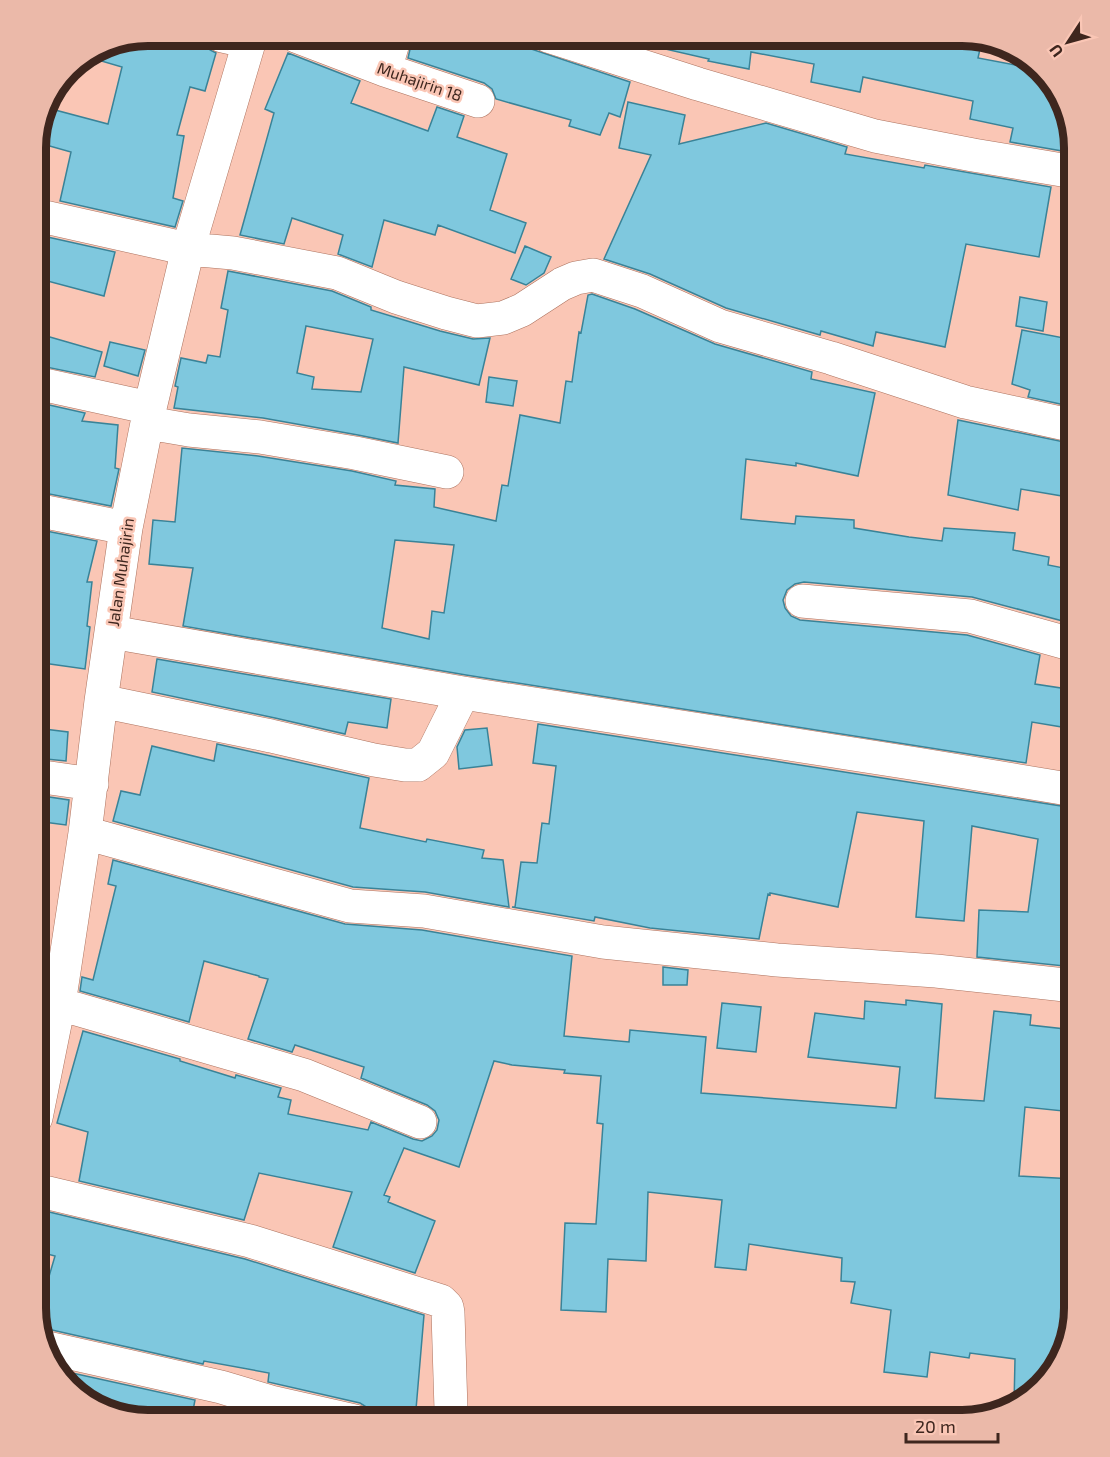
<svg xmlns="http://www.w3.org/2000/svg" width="1110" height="1457" font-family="'Exo 2',sans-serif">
<rect width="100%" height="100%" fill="#fac6b5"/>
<path fill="#7fc8de" stroke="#398398" stroke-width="1.5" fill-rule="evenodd" d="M 148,36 L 171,36 L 207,47 L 210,50 L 216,53 L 205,91 L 190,87 L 177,135 L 184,136 L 173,198 L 183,201 L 175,227 L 60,201 L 71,152 L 46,145 L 55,110 L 108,124 L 122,67 L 91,58 Z
M 413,36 L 492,36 L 630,82 L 620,117 L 609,113 L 600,135 L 569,126 L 571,120 L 496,99 L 492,89 L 484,83 L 408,58 Z
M 653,36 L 969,36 L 982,40 L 978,58 L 1037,69 L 1055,86 L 1074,148 L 1074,153 L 1010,142 L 1013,128 L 970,119 L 973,101 L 863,77 L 860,92 L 811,82 L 814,64 L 751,52 L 749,69 L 708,61 L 709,59 L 652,46 Z
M 288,53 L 360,81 L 351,103 L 428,131 L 437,107 L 464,116 L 457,137 L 507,154 L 490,210 L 526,223 L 515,253 L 438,225 L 435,235 L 384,220 L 372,267 L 338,254 L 343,235 L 292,218 L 284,244 L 240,235 L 274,113 L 265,109 Z
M 628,102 L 685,115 L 679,144 L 766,123 L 847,147 L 845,154 L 924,168 L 925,165 L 1051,187 L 1039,257 L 966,244 L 945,347 L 876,332 L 873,346 L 821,331 L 820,335 L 726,308 L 650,274 L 604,259 L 651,155 L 619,148 Z
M 43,236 L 115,252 L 104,296 L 36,278 L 36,262 Z
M 525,246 L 551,257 L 544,273 L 526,285 L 511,279 Z
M 228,271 L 332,291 L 371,307 L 371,310 L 440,331 L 473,339 L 490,338 L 479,385 L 404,367 L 398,443 L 358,435 L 263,418 L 174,408 L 178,387 L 175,386 L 181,358 L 206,363 L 208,355 L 220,357 L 228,310 L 221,308 ZM 306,326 L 373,339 L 361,392 L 312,389 L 314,377 L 297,373 Z
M 592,294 L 635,309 L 715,344 L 812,372 L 811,379 L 875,393 L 858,476 L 796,463 L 796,466 L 746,459 L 741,519 L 795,524 L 796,516 L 854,520 L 854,528 L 909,537 L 942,541 L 944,528 L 1015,533 L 1013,550 L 1049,557 L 1048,565 L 1074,570 L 1074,624 L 972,597 L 804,582 L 795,584 L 787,590 L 783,600 L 785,608 L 791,616 L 800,620 L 967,635 L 1040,655 L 1035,684 L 1074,690 L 1074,729 L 1032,722 L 1026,763 L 466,675 L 183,626 L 193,568 L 149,564 L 153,520 L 175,522 L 182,448 L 258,456 L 352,471 L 396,481 L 395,485 L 435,489 L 434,507 L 496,521 L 502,485 L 508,486 L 520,415 L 560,423 L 566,381 L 572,382 L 579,332 L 581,333 L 588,295 ZM 395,540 L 454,545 L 444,613 L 432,611 L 429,639 L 382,628 Z
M 1020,297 L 1047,302 L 1043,331 L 1016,326 Z
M 1022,330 L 1064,338 L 1061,349 L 1074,352 L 1074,407 L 1028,397 L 1030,390 L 1012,384 Z
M 36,333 L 102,352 L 95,377 L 36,365 Z
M 110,342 L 145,350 L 138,376 L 104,366 Z
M 489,377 L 517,381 L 513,406 L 486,402 Z
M 36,402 L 85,413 L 82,421 L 118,425 L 115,468 L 119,469 L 111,506 L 39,492 L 45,463 L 36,462 Z
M 958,420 L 1074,444 L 1074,498 L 1021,489 L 1018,510 L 948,495 Z
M 36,529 L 97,541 L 87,582 L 92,582 L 87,626 L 90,627 L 85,669 L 36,662 Z
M 157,659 L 391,699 L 387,728 L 348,722 L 345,734 L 275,718 L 152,692 Z
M 538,724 L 1074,808 L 1074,967 L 977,957 L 979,910 L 1028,912 L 1038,839 L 972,826 L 964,921 L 916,917 L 924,821 L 857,812 L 838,907 L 770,893 L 770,895 L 768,894 L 759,939 L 650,928 L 595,917 L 594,921 L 512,907 L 515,907 L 521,862 L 537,863 L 542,823 L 549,824 L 556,766 L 533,763 Z
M 36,728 L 68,732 L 66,761 L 36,758 Z
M 487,728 L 492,765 L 459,769 L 457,747 L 465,730 Z
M 217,744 L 369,778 L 360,828 L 426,842 L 427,839 L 484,850 L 482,858 L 503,860 L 509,907 L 425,892 L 353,887 L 113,821 L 121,791 L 140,795 L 152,746 L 214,761 Z
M 36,795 L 69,800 L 66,825 L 36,821 Z
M 113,860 L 345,924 L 422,930 L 572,956 L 564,1036 L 629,1042 L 630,1030 L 706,1037 L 701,1093 L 896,1108 L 900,1067 L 808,1057 L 815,1013 L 864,1019 L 865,1001 L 906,1005 L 906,1000 L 942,1004 L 935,1098 L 984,1101 L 994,1011 L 1031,1015 L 1030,1025 L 1074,1030 L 1074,1099 L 1073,1112 L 1025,1107 L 1019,1176 L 1074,1179 L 1074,1309 L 1059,1365 L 1024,1402 L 1014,1405 L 1015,1359 L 970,1353 L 969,1358 L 930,1352 L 927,1377 L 884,1372 L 891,1310 L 851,1303 L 855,1282 L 841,1281 L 842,1258 L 749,1244 L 746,1270 L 715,1267 L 722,1200 L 648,1192 L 646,1261 L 608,1259 L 606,1312 L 561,1310 L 565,1223 L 596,1224 L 603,1124 L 597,1123 L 601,1076 L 564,1073 L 565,1070 L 512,1065 L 494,1061 L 459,1167 L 404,1148 L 384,1195 L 390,1197 L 388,1202 L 435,1221 L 415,1273 L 333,1247 L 352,1192 L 259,1173 L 244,1220 L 79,1181 L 88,1132 L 57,1123 L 83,1031 L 180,1059 L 180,1061 L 235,1078 L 236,1075 L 281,1088 L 278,1097 L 291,1100 L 288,1114 L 368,1130 L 371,1122 L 413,1139 L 422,1141 L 432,1136 L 437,1130 L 439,1120 L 435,1111 L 427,1105 L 361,1078 L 364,1067 L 295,1045 L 292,1052 L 248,1039 L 268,979 L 259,977 L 259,976 L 204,961 L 189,1022 L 80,991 L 82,977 L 93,980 L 116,886 L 108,884 Z
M 663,967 L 688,970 L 687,985 L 663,985 Z
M 722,1003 L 761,1007 L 756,1052 L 717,1048 Z
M 45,1211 L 245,1259 L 424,1315 L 415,1421 L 373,1421 L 373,1415 L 368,1408 L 360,1403 L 268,1382 L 269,1373 L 204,1361 L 203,1364 L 52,1330 L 42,1330 L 38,1314 L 55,1256 L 36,1251 L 36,1245 Z
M 54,1369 L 195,1400 L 191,1421 L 148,1421 L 92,1406 L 55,1371 Z"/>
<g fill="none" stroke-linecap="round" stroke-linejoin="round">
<defs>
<path id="minor" d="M 222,36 L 249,42
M 296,36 L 385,70 L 478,101
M 548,36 L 698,84 L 875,136 L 973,155 L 1074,172
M 385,70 L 395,36
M 36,215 L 188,249 L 233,253 L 337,273 L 396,297 L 446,313 L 477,321 L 503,318 L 522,310 L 562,284 L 576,278 L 593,275 L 642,291 L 720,326 L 831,358 L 965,402 L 1074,426
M 36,383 L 150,408
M 148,423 L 189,430 L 260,437 L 355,453 L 447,472
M 36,510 L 126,528
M 802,601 L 970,616 L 1074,645
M 111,632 L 463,693 L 917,764 L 1074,790
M 101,701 L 271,736 L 374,760 L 405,765 L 418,765 L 433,753 L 463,693
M 36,776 L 92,784
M 85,833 L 350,906 L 424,911 L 603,942 L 777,960 L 936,971 L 1074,986
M 59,1004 L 304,1075 L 420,1122
M 36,1118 L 59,1004 L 85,833 L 101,701 L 126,528 L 150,408 L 188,249 L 251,36
M 36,1190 L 250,1241 L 441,1301 L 447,1307 L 448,1313 L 451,1410 L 455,1421
M 48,1348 L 221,1387 L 271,1402 L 355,1421"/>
</defs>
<use href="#minor" stroke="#ad735f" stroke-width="34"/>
<use href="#minor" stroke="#fff" stroke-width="33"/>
</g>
<g text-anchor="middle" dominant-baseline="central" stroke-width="5" stroke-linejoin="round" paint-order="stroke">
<g font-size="16" fill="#3e261e" stroke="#fac6b5">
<text transform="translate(420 81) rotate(19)">Muhajirin 18</text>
<text transform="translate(120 572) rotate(-82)">Jalan Muhajirin</text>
</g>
</g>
<path d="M0 0H1110V1457H0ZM148 46H962A102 102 0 0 1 1064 148V1308A102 102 0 0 1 962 1410H148A102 102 0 0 1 46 1308V148A102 102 0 0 1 148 46Z" fill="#ebb9a9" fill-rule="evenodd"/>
<path fill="none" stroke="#3e261e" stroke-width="8" d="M148 46H962A102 102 0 0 1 1064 148V1308A102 102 0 0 1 962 1410H148A102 102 0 0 1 46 1308V148A102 102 0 0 1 148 46Z"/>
<g transform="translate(1068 42) rotate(234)" stroke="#fac6b5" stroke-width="4.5" paint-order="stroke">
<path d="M0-4.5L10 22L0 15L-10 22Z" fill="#3e261e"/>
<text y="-9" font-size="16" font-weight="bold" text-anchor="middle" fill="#3e261e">U</text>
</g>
<path d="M906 1433v9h92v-9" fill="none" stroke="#3e261e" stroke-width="3"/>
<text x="915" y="1433" font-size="18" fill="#3e261e" stroke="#fac6b5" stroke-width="4.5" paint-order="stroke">20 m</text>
</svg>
